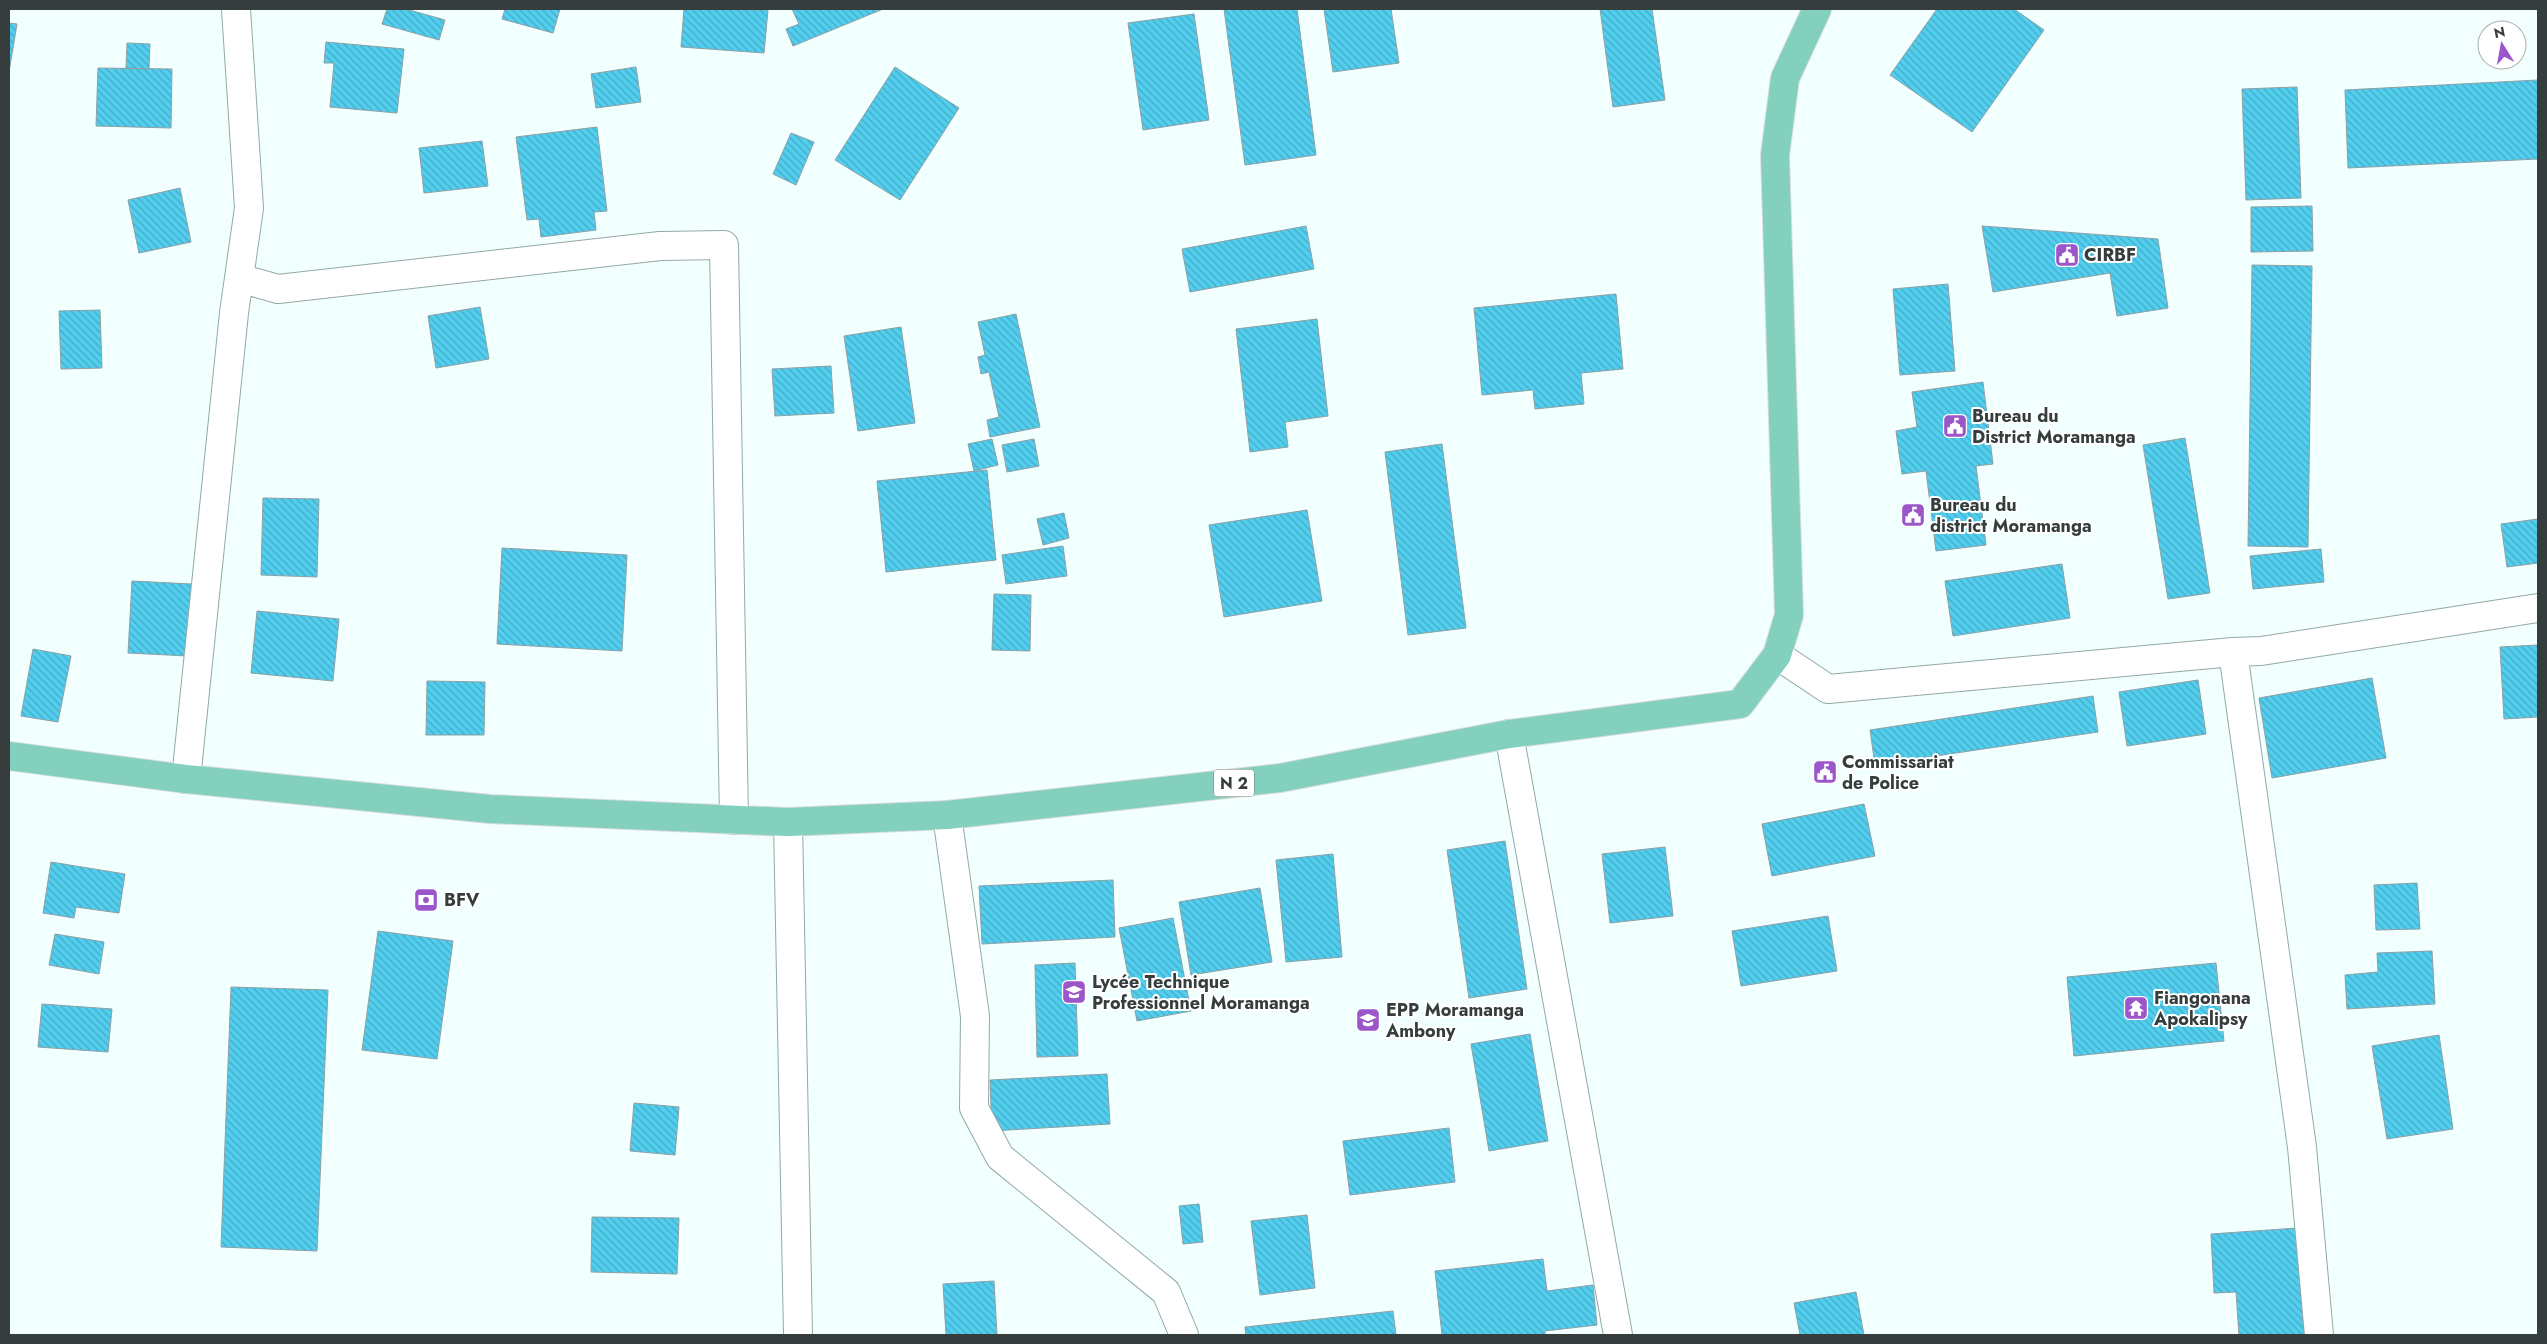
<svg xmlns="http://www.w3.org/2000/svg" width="2547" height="1344" font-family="Jost,sans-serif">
<defs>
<pattern id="building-back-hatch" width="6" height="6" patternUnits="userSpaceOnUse" patternTransform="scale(1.25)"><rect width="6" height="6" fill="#52cfef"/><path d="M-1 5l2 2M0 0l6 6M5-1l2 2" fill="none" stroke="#45a9c3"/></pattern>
</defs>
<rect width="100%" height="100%" fill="#f1fffe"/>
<path fill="url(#building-back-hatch)" stroke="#8c9fa5" d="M 387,9 L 406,9 L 445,20 L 439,40 L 382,24 Z
M 505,9 L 560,9 L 553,33 L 502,19 Z
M 684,9 L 768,10 L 764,53 L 681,47 Z
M 792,9 L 883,9 L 793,46 L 786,29 L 799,24 Z
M 1224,9 L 1297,9 L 1316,155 L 1245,165 Z
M 1324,9 L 1391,9 L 1399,63 L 1333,72 Z
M 1600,9 L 1652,9 L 1665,100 L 1613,107 Z
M 1937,9 L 2014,9 L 2044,30 L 1972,132 L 1890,75 Z
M 1194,14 L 1209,120 L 1143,130 L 1128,23 Z
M 9,23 L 17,24 L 9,72 Z
M 326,42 L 404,49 L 397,113 L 330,107 L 334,63 L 324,63 Z
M 127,43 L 150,44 L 149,69 L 126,68 Z
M 636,67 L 641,102 L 596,108 L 591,74 Z
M 895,67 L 959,108 L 900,200 L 835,160 Z
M 98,68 L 172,69 L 171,128 L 96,126 Z
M 2538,80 L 2538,159 L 2348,168 L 2345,90 Z
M 2297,87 L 2301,198 L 2246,200 L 2242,89 Z
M 597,127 L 607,211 L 594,212 L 596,230 L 541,237 L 539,219 L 527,220 L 516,137 Z
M 791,133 L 814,142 L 796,185 L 773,174 Z
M 482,141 L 488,186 L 424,193 L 419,148 Z
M 180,188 L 191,242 L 139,253 L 128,200 Z
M 2312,206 L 2313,251 L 2251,252 L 2251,207 Z
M 1306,226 L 1314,269 L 1190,292 L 1182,249 Z
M 1982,226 L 2158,239 L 2168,308 L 2117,316 L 2110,273 L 1993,292 Z
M 2252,265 L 2312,266 L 2308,547 L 2248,546 Z
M 1948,284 L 1955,371 L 1900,375 L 1893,289 Z
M 1616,294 L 1623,369 L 1581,373 L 1584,404 L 1535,409 L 1533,390 L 1482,395 L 1474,308 Z
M 480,307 L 489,359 L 436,368 L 428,316 Z
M 100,310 L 102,368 L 61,369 L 59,311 Z
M 1016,314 L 1040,427 L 990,437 L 987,420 L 999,417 L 989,372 L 981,374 L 978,357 L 985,355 L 978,322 Z
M 1317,319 L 1328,416 L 1285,422 L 1288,447 L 1250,452 L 1236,329 Z
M 901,327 L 915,423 L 858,431 L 844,336 Z
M 831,366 L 834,413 L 775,416 L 772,369 Z
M 1983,382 L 1993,464 L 1976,466 L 1986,545 L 1936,551 L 1926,471 L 1902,474 L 1896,431 L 1917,427 L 1912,392 Z
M 2185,438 L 2210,593 L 2168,599 L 2143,445 Z
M 992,439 L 998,465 L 974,471 L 968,444 Z
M 1034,439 L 1039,466 L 1007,472 L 1002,445 Z
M 1442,444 L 1466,628 L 1408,635 L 1385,452 Z
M 987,470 L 996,560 L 886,572 L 877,481 Z
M 263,498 L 319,499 L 317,577 L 261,575 Z
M 1307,510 L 1322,601 L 1224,617 L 1209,525 Z
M 1064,513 L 1069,538 L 1043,545 L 1037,519 Z
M 2538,519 L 2538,563 L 2507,567 L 2501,524 Z
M 1063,546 L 1067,576 L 1006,584 L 1002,555 Z
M 502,548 L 627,555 L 622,651 L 497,644 Z
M 2321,549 L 2324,582 L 2253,589 L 2250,556 Z
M 2062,564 L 2070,618 L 1953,636 L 1945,581 Z
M 132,581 L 192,584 L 188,656 L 128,653 Z
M 994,594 L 1031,595 L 1030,651 L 992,650 Z
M 257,611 L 339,619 L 333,681 L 251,673 Z
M 2538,645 L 2538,717 L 2504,719 L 2500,647 Z
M 33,649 L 71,656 L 58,722 L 21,716 Z
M 2372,678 L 2386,758 L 2272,778 L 2259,698 Z
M 2198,680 L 2206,734 L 2127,746 L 2119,692 Z
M 427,681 L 485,682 L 484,735 L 426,735 Z
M 2093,696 L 2098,732 L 1875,765 L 1870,730 Z
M 1864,804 L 1875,856 L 1772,876 L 1762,824 Z
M 1505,841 L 1527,989 L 1469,998 L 1447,850 Z
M 1665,847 L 1673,916 L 1610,923 L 1602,854 Z
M 1333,854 L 1342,957 L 1286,962 L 1276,860 Z
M 51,862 L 125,874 L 119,913 L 76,907 L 74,918 L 43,913 Z
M 1113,880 L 1115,937 L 982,944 L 979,886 Z
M 2417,883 L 2420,929 L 2376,930 L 2374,885 Z
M 1260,888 L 1272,962 L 1191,975 L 1179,902 Z
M 1828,916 L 1837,971 L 1741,986 L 1732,931 Z
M 1173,918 L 1191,1011 L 1137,1021 L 1119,928 Z
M 378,931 L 453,941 L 437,1059 L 362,1050 Z
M 55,934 L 104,942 L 99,974 L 49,965 Z
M 2432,951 L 2435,1004 L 2347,1009 L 2345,975 L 2378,972 L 2377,953 Z
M 1075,963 L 1078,1056 L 1037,1057 L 1035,965 Z
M 2216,963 L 2224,1041 L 2074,1056 L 2067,977 Z
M 231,987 L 328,990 L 317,1251 L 221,1247 Z
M 42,1004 L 112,1009 L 108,1052 L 38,1047 Z
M 1530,1034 L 1548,1141 L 1489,1151 L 1471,1044 Z
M 2439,1035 L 2453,1129 L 2387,1139 L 2372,1046 Z
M 1107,1074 L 1110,1124 L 992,1131 L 990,1080 Z
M 634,1103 L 679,1107 L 675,1155 L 630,1151 Z
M 1449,1128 L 1455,1182 L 1350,1195 L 1343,1141 Z
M 1199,1204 L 1203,1242 L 1183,1244 L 1179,1206 Z
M 1307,1215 L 1315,1288 L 1260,1295 L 1251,1221 Z
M 592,1217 L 679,1218 L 677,1274 L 591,1272 Z
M 2297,1228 L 2304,1335 L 2239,1335 L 2236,1292 L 2214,1293 L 2211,1234 Z
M 1543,1259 L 1547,1291 L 1593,1285 L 1597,1325 L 1545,1331 L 1545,1335 L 1442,1335 L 1435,1271 Z
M 994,1281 L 997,1335 L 946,1335 L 943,1284 Z
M 1856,1292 L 1864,1335 L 1800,1335 L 1794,1303 Z
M 1393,1311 L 1396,1335 L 1246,1335 L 1245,1327 Z"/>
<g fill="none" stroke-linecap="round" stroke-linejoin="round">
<defs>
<path id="minor" d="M 239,278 L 278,289 L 660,246 L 724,245 L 734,820
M 2233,652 L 2302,1147 L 2319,1335
M 1777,655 L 1828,689 L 2233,652 L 2261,651 L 2538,608
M 1509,734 L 1618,1335
M 186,779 L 234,313 L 249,208 L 236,9
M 947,815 L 975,1016 L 974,1108 L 1000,1157 L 1166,1292 L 1184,1335
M 788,822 L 798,1335"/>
<path id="major" d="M 9,756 L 186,779 L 490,809 L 788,822 L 947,815 L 1280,778 L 1509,734 L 1740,704 L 1777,655 L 1789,615 L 1775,155 L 1785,78 L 1817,9"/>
</defs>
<use href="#minor" stroke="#93a8a7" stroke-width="30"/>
<use href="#major" stroke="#dbdcdc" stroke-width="30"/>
<use href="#minor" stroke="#fff" stroke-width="28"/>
<use href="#major" stroke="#82d0bd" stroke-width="28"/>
</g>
<defs>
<symbol id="civic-square" viewBox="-11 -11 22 22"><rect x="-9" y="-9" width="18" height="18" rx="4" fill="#9b56ca" stroke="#fff"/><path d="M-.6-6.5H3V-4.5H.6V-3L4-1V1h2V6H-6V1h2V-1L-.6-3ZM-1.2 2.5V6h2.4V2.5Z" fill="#fff"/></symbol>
<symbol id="bank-square" viewBox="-11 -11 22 22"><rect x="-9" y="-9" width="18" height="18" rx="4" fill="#9b56ca" stroke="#fff"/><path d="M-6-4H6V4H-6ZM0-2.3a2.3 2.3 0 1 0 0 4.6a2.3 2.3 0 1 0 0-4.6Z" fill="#fff"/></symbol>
<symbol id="school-square" viewBox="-11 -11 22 22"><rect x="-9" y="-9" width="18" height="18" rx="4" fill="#9b56ca" stroke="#fff"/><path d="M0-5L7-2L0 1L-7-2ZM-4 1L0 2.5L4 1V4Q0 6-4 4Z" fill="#fff"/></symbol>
<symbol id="temple-square" viewBox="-11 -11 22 22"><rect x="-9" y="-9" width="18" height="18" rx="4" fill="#9b56ca" stroke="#fff"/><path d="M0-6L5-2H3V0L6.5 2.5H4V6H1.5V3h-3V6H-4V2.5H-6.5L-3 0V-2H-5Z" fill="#fff"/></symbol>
</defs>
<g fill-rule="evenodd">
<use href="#civic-square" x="2053" y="241" width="28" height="28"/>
<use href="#civic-square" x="1941" y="412" width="28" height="28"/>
<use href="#civic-square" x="1899" y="501" width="28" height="28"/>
<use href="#civic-square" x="1811" y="758" width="28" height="28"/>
<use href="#bank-square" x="412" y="886" width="28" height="28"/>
<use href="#school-square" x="1060" y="978" width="28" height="28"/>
<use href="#temple-square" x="2122" y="994" width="28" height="28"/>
<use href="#school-square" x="1354" y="1006" width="28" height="28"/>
</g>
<g text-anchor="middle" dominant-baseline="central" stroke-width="4" stroke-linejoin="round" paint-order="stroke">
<rect fill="#fff" stroke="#727777" stroke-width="1" x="1214" y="769.5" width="40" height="27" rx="4"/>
<g font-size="16" font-weight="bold" fill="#353d3d">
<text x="1234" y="783">N 2</text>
</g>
<g font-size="18" font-weight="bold" fill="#353d3d" stroke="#fff" text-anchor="start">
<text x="2084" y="255">CIRBF</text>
<text x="1972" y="416">Bureau du<tspan x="1972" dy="21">District Moramanga</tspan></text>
<text x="1930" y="505">Bureau du<tspan x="1930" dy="21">district Moramanga</tspan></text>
<text x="1842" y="762">Commissariat<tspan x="1842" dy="21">de Police</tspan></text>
<text x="444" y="900">BFV</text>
<text x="1092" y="982">Lycée Technique<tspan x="1092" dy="21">Professionnel Moramanga</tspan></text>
<text x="2154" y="998">Fiangonana<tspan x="2154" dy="21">Apokalipsy</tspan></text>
<text x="1386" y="1010">EPP Moramanga<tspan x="1386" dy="21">Ambony</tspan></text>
</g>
</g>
<rect width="2547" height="1344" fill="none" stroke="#353d3d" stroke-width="20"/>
<g transform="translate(2502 45) rotate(349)"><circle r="24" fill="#ffffff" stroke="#aeb1b1"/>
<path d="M0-4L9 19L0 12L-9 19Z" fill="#9b56ca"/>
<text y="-8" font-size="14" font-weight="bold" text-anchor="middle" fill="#353d3d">N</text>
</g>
</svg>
